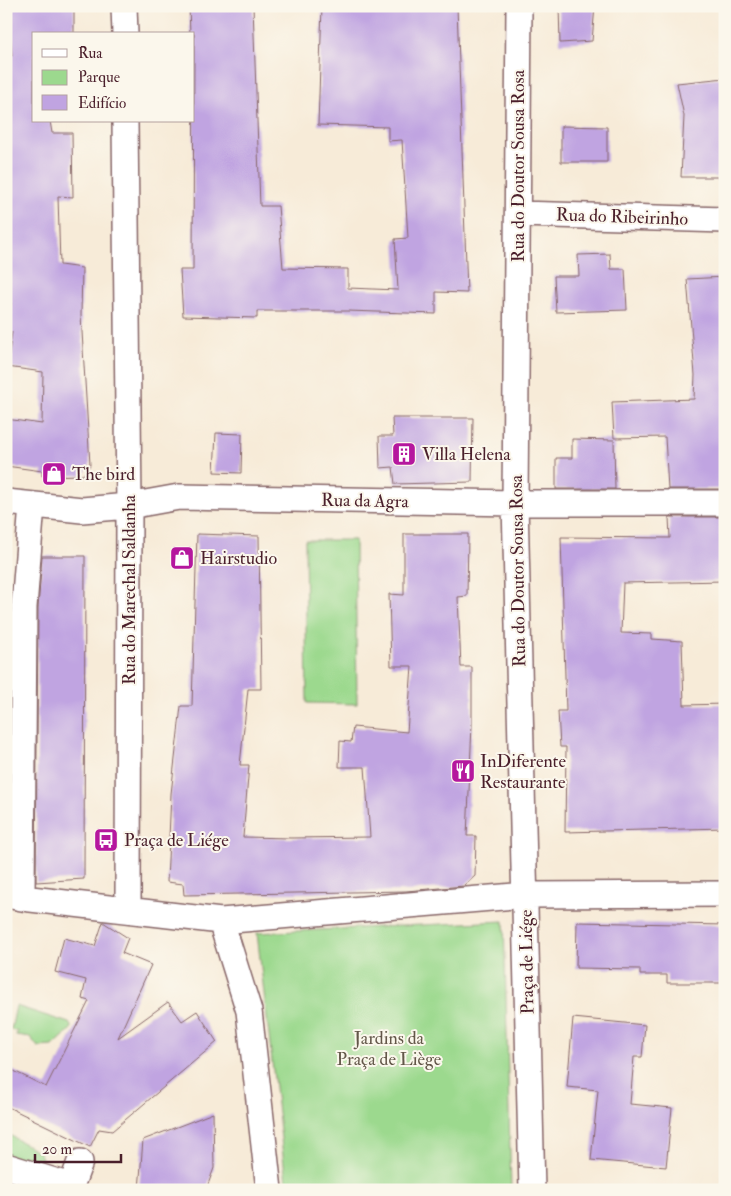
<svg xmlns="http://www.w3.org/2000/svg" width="731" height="1196" font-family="'IM FELL Double Pica',serif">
<rect width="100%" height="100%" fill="#fbf7ec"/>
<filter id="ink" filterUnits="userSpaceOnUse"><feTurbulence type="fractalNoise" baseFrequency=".02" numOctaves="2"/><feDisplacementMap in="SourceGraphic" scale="10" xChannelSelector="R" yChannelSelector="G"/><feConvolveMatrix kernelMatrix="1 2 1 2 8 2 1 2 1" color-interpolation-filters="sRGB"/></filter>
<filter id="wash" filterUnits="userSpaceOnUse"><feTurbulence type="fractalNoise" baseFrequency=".0096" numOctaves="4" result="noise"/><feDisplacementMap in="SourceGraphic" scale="20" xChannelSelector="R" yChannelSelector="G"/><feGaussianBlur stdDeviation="1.12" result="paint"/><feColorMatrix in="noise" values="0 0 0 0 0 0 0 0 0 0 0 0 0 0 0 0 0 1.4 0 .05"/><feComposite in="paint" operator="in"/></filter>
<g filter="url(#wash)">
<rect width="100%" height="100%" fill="#f7ebd8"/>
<path fill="#9cd98e" stroke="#737c5c" d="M 305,540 L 355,540 L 357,704 L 307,703 Z
M 504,921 L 511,1190 L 287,1190 L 257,933 Z
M 16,1006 L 69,1023 L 72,1028 L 53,1046 L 38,1047 L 30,1037 L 16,1035 L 17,1031 L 11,1030 Z
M 6,1133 L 39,1152 L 42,1158 L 36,1166 L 6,1158 Z"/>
<g id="blocks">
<path fill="#c0a4e1" d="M 8,6 L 74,6 L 74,34 L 34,34 L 34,121 L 50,121 L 52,133 L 72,133 L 73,197 L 58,196 L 60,265 L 82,268 L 81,315 L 90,465 L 83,475 L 42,476 L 42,471 L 6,466 L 6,419 L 42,424 L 43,372 L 7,367 L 12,332 L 7,331 L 11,303 L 6,302 L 6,57 L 12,56 Z
M 189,6 L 253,6 L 260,206 L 278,206 L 283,268 L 348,269 L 348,288 L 398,290 L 395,239 L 408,238 L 402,140 L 388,141 L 388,127 L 318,125 L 322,6 L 457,6 L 467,293 L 436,292 L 436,314 L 348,311 L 257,311 L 257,318 L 183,316 L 180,270 L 193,270 L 194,34 L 190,34 Z
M 559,6 L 595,6 L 592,41 L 560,43 Z
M 725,78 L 725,177 L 681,177 L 684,116 L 677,83 Z
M 561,126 L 607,127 L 607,162 L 561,162 Z
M 610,254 L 611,269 L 625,269 L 627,310 L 556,312 L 554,276 L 579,276 L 578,255 Z
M 725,277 L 725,489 L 668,489 L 665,437 L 614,438 L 612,402 L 694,399 L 695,375 L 687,279 Z
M 392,418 L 473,418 L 472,482 L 395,484 L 393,467 L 380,468 L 379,436 L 393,436 Z
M 216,433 L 242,434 L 241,473 L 214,472 Z
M 572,439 L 614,440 L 615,489 L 556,489 L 556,458 L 572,458 Z
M 669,517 L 725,517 L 725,581 L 623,583 L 621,633 L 652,634 L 652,639 L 682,641 L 684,705 L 725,704 L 725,828 L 565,832 L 566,747 L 560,747 L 558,711 L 566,711 L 561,537 L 670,538 Z
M 197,534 L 259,536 L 261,689 L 248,689 L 240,765 L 249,765 L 243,837 L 291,838 L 370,837 L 365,767 L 339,767 L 340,741 L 351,742 L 353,727 L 407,732 L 412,666 L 391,666 L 389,594 L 404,595 L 404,534 L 468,534 L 467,596 L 458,597 L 461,667 L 472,667 L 472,725 L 467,836 L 476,836 L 475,876 L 464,886 L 406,891 L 184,895 L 183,884 L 167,882 L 171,794 L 181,706 L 192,706 Z
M 42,556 L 85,556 L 84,879 L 36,882 L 38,608 Z
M 6,645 L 9,645 L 9,754 L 6,754 Z
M 6,822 L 8,822 L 6,881 Z
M 103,922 L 128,938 L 122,953 L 151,965 L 118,1038 L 168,1002 L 182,1021 L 197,1011 L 217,1042 L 112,1131 L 99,1129 L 90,1147 L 6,1106 L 6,1067 L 46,1087 L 89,1001 L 82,999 L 86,980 L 55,972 L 64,938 L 95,946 Z
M 577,922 L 725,925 L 725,983 L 667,983 L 667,975 L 640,975 L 640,969 L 576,968 Z
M 573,1018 L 645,1025 L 642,1057 L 634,1057 L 630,1104 L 672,1108 L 666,1167 L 591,1160 L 598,1090 L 567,1087 Z
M 213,1113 L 214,1168 L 206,1190 L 139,1190 L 143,1140 Z"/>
</g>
</g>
<g filter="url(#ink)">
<use href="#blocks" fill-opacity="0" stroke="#876668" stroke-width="1"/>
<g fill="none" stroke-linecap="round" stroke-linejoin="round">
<defs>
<path id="minor" d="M 124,6 L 125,34
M 519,6 L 515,503 L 532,1190
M 125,121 L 129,506 L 128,909
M 519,214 L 725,220
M 6,502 L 82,510 L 129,506 L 179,497 L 515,503 L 725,503
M 6,895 L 22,898 L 221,921 L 526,895 L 725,894
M 22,898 L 24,607 L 32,505
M 221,921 L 249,1011 L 269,1190
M 6,1166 L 64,1184 L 73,1181 L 80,1162"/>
</defs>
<use href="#minor" stroke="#876668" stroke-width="28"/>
<use href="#minor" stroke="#fff" stroke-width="25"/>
</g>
</g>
<defs>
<symbol id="building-square" viewBox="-11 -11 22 22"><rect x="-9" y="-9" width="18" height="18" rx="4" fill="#b5179e" stroke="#fbf7ec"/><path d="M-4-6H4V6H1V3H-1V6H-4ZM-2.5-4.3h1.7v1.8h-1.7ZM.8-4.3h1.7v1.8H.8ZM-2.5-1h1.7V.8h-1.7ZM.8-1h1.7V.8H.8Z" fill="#fff"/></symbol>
<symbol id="shop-square" viewBox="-11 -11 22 22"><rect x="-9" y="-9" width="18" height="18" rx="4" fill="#b5179e" stroke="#fbf7ec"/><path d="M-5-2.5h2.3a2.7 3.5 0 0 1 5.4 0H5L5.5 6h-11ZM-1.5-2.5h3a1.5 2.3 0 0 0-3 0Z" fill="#fff"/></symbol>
<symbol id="restaurant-square" viewBox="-11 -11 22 22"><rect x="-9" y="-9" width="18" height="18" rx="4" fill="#b5179e" stroke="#fbf7ec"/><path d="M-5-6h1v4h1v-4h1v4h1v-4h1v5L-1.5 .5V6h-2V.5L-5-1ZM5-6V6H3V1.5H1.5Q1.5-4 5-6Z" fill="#fff"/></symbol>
<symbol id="bus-square" viewBox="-11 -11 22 22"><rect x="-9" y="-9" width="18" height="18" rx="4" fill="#b5179e" stroke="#fbf7ec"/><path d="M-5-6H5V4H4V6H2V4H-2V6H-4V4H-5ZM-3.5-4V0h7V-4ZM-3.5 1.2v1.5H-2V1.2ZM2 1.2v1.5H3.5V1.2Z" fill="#fff"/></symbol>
</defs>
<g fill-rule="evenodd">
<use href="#building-square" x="390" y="440" width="28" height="28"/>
<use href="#shop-square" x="40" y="460" width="28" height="28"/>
<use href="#shop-square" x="168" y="544" width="28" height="28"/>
<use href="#restaurant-square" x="449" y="757" width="28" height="28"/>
<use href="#bus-square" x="92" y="826" width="28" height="28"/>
</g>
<g text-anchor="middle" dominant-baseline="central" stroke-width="4" stroke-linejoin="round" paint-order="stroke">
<g font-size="18" fill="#4a1f2b" stroke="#fbf7ec">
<text transform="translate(518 166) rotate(-90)">Rua do Doutor Sousa Rosa</text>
<text transform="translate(622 217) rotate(2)">Rua do Ribeirinho</text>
<text transform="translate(365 501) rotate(1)">Rua da Agra</text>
<text transform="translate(518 571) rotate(-91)">Rua do Doutor Sousa Rosa</text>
<text transform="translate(129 590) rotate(-90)">Rua do Marechal Saldanha</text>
<text transform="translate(527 962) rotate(-91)">Praça de Liége</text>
</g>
<g font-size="18" fill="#4a1f2b" stroke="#fbf7ec" text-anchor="start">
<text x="422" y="454">Villa Helena</text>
<text x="72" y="474">The bird</text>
<text x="200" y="558">Hairstudio</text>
<text x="480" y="761">InDiferente<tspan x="480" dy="21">Restaurante</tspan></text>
<text x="124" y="840">Praça de Liége</text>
</g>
<g font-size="18" fill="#635749" stroke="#fbf7ec">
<text x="389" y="1038">Jardins da<tspan x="389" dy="21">Praça de Liège</tspan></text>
</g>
</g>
<rect width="731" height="1196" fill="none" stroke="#fbf7ec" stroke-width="25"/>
<rect x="32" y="32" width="162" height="90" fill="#fbf7ec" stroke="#b4a19f"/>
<rect x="42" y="49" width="25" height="8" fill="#ffffff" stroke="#b4a19f"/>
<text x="78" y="58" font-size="15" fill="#4a1f2b">Rua</text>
<rect x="42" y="70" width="25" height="15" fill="#9cd98e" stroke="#b4a19f"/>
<text x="78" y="82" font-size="15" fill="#4a1f2b">Parque</text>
<rect x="42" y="95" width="25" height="15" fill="#c0a4e1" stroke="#b4a19f"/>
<text x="78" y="108" font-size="15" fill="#4a1f2b">Edifício</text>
<path d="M35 1154v8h86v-8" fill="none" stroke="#4a1f2b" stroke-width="2.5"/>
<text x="42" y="1154" font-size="15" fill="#4a1f2b" stroke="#fbf7ec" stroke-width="4" paint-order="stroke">20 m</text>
</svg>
